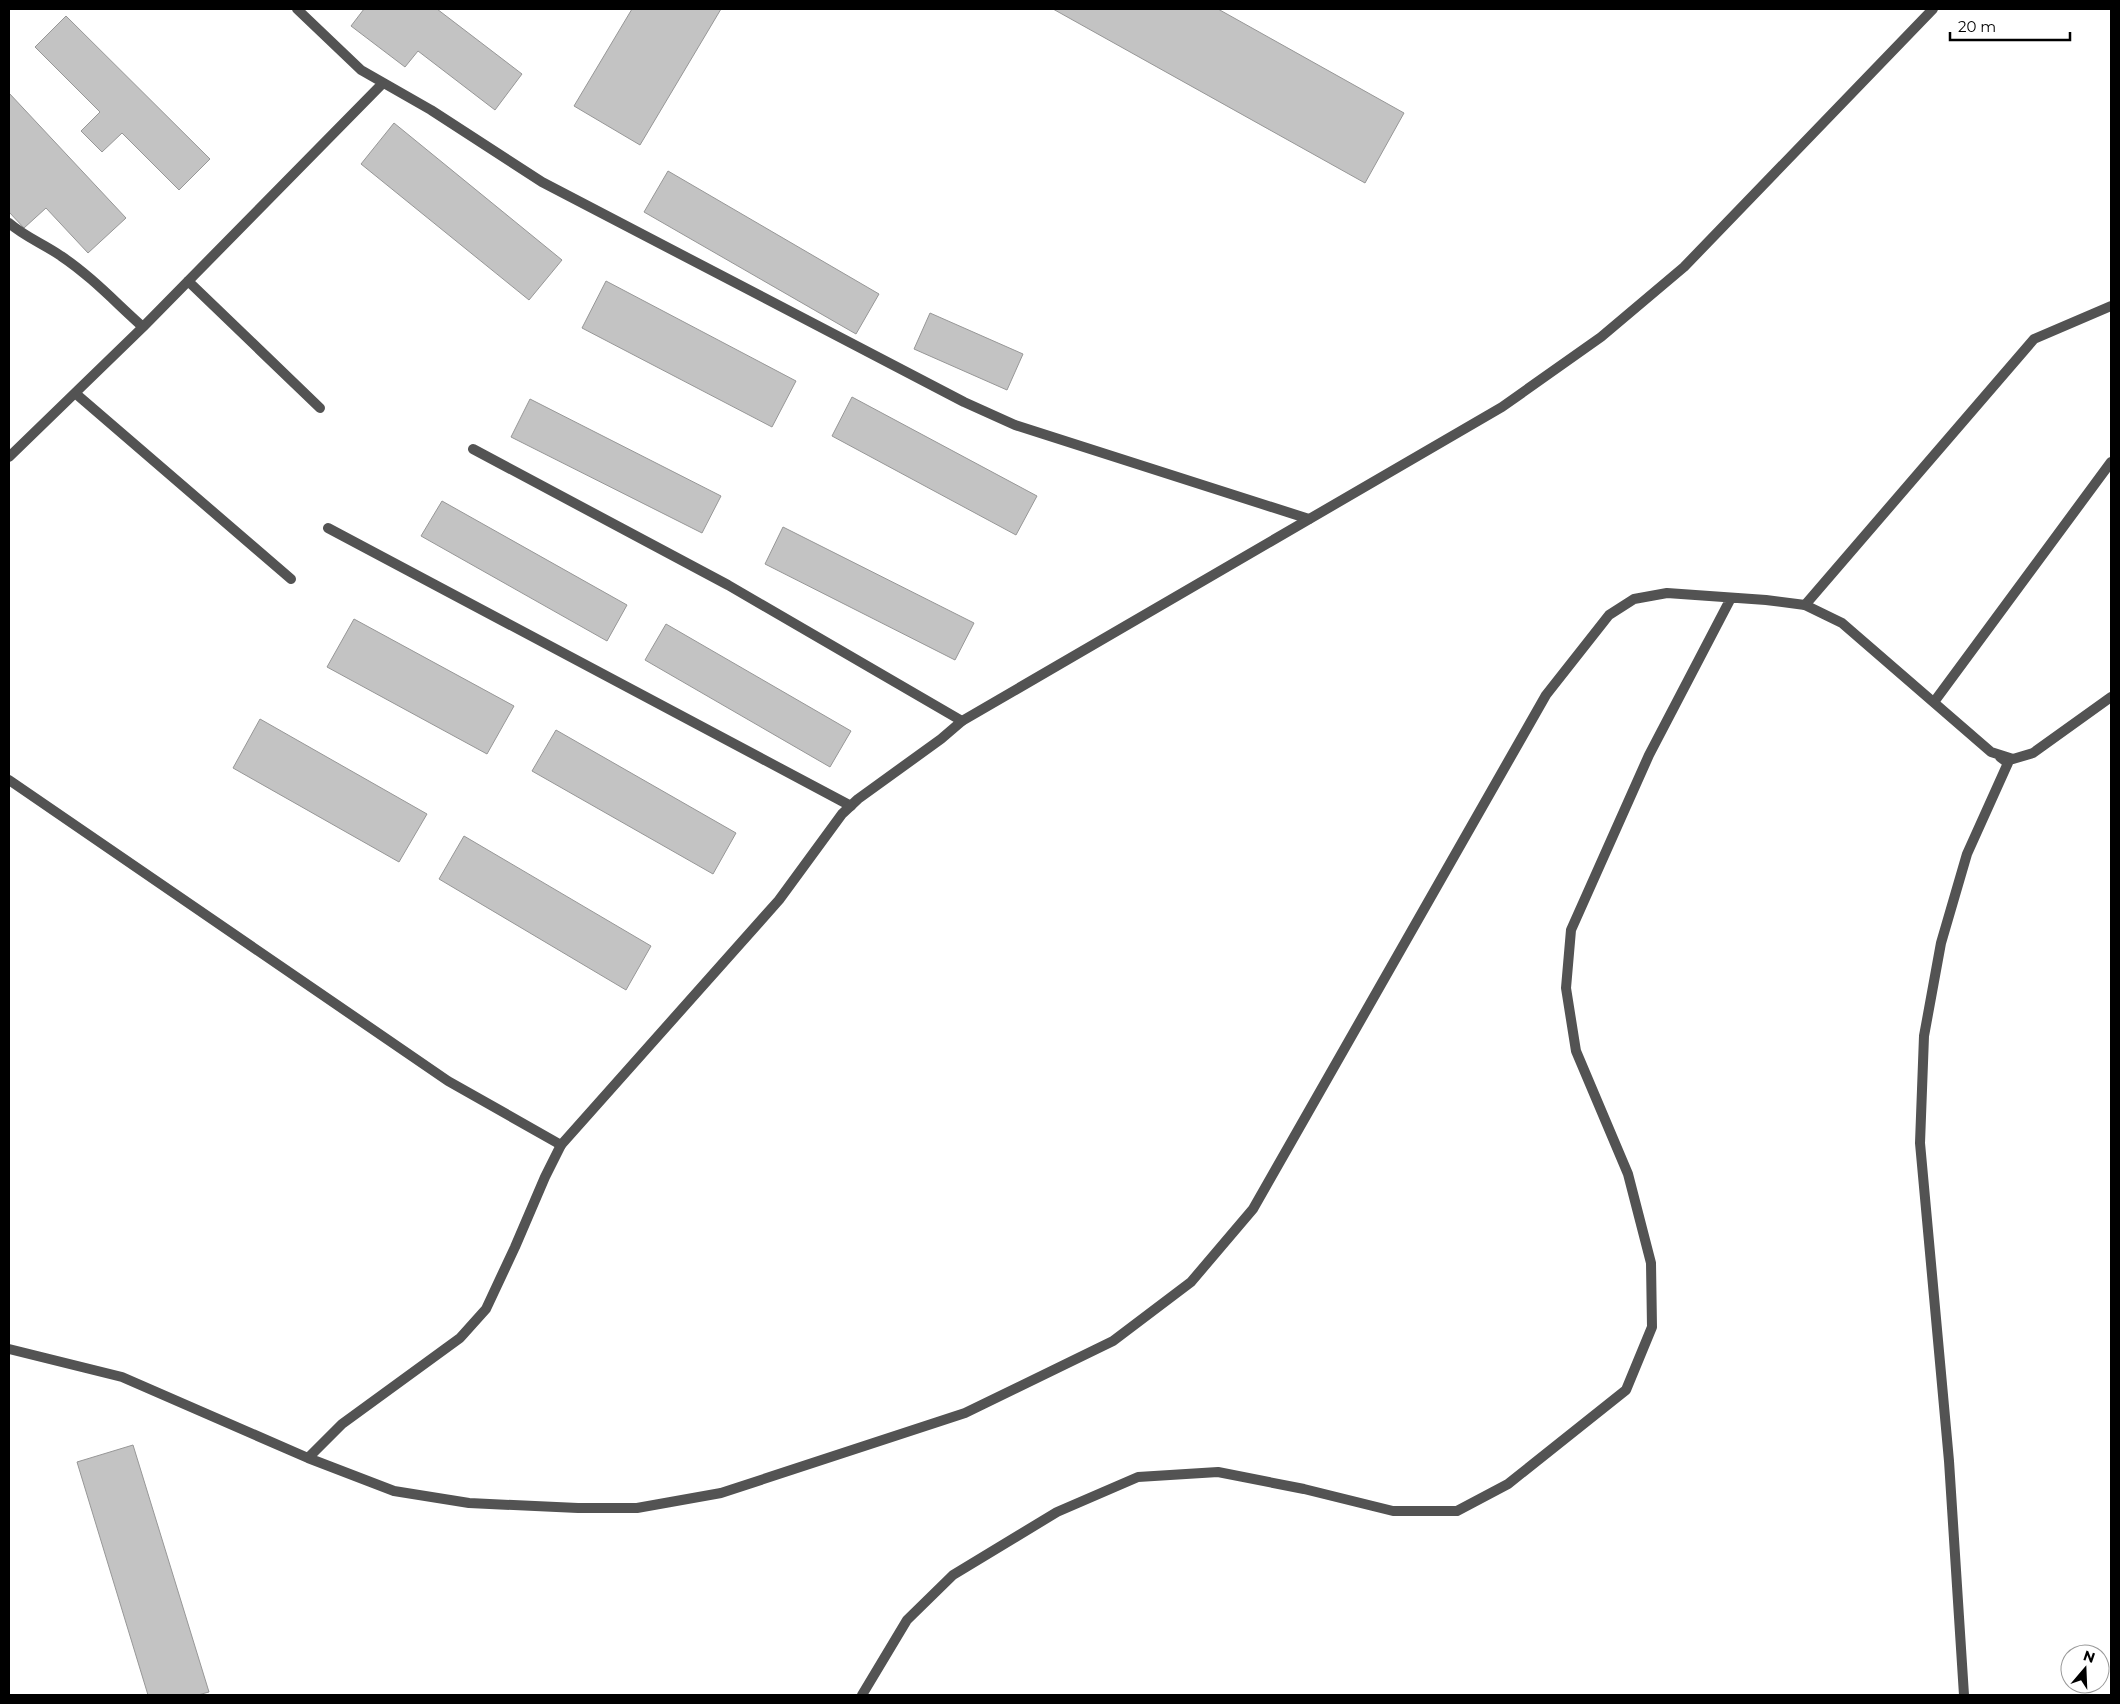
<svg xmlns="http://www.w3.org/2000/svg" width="2120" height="1704" font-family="Montserrat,sans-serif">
<rect width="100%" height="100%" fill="#fff"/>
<path fill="#c3c3c3" stroke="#979797" d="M 364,9 L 437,9 L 522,74 L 495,110 L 418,51 L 405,67 L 351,26 Z
M 632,9 L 721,9 L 640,145 L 574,106 Z
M 1053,9 L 1218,9 L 1404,113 L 1365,183 Z
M 66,16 L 210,159 L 179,190 L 122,133 L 102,152 L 81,131 L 100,112 L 35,47 Z
M 9,93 L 126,218 L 88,253 L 46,208 L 24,228 L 9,212 Z
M 394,123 L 562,260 L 529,300 L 361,164 Z
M 668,171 L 879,294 L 856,334 L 644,212 Z
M 606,281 L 796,381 L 772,427 L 582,328 Z
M 930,313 L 1023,354 L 1007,390 L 914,349 Z
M 852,397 L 1037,496 L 1016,535 L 832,436 Z
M 530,399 L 721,496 L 702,533 L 511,437 Z
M 442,501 L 627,605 L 607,641 L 421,536 Z
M 783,527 L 974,623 L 955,660 L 765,564 Z
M 354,619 L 514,706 L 487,754 L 327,667 Z
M 666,624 L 851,731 L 830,767 L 645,660 Z
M 260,719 L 427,814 L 399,862 L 233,768 Z
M 556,730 L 736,833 L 713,874 L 532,771 Z
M 464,836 L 651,946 L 626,990 L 439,879 Z
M 133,1445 L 209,1692 L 198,1695 L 148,1695 L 77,1462 Z"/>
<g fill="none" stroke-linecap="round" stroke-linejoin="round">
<path stroke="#535353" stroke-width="10" d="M 297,9 L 361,70 L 431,110 L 542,182 L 964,402 L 1015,425 L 1309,519
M 9,223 C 25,237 44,244 61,256 C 91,276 116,303 143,327
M 188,281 L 320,408
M 75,393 L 291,579
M 473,449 L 728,585 L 962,721
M 9,457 L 143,327 L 383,83
M 328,528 L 851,806
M 1805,605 L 2034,339 L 2111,306
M 1934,702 L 2111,462
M 9,780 L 448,1081 L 561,1145"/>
<path stroke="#535353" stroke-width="10" d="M 9,1349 L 122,1377 L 308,1458 L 394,1491 L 469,1503 L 578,1508 L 637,1508 L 721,1493 L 965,1413 L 1113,1341 L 1191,1282 L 1253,1209 L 1546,695 L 1609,615 L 1634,599 L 1667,593 L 1766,600 L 1805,605 L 1842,623 L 1991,752 L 2013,759 L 2033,753 L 2111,697
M 308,1458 L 342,1424 L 460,1338 L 486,1309 L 515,1247 L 545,1177 L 561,1145 L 779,900 L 842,814 L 858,799 L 941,739 L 962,721 L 1502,407 L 1601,337 L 1684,267 L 1933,9
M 862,1695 L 907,1620 L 953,1575 L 1057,1512 L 1138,1477 L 1218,1472 L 1304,1489 L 1393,1511 L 1457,1511 L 1508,1484 L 1626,1390 L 1652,1327 L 1651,1263 L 1628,1174 L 1576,1051 L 1566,988 L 1571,930 L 1649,755 L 1731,598
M 1964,1695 L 1949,1461 L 1920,1143 L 1924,1036 L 1941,943 L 1967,854 L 2008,763 L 2000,757"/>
</g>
<rect width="2120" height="1704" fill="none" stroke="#000000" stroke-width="20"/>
<g transform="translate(2085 1669) rotate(19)"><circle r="24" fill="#ffffff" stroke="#999999"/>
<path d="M0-4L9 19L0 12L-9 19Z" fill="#000000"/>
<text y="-8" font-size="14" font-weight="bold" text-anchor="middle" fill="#000000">N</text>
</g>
<path d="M1950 32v8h120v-8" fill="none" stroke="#000000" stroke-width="2.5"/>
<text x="1958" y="32" font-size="15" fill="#000000" stroke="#ffffff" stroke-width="4" paint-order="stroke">20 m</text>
</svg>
